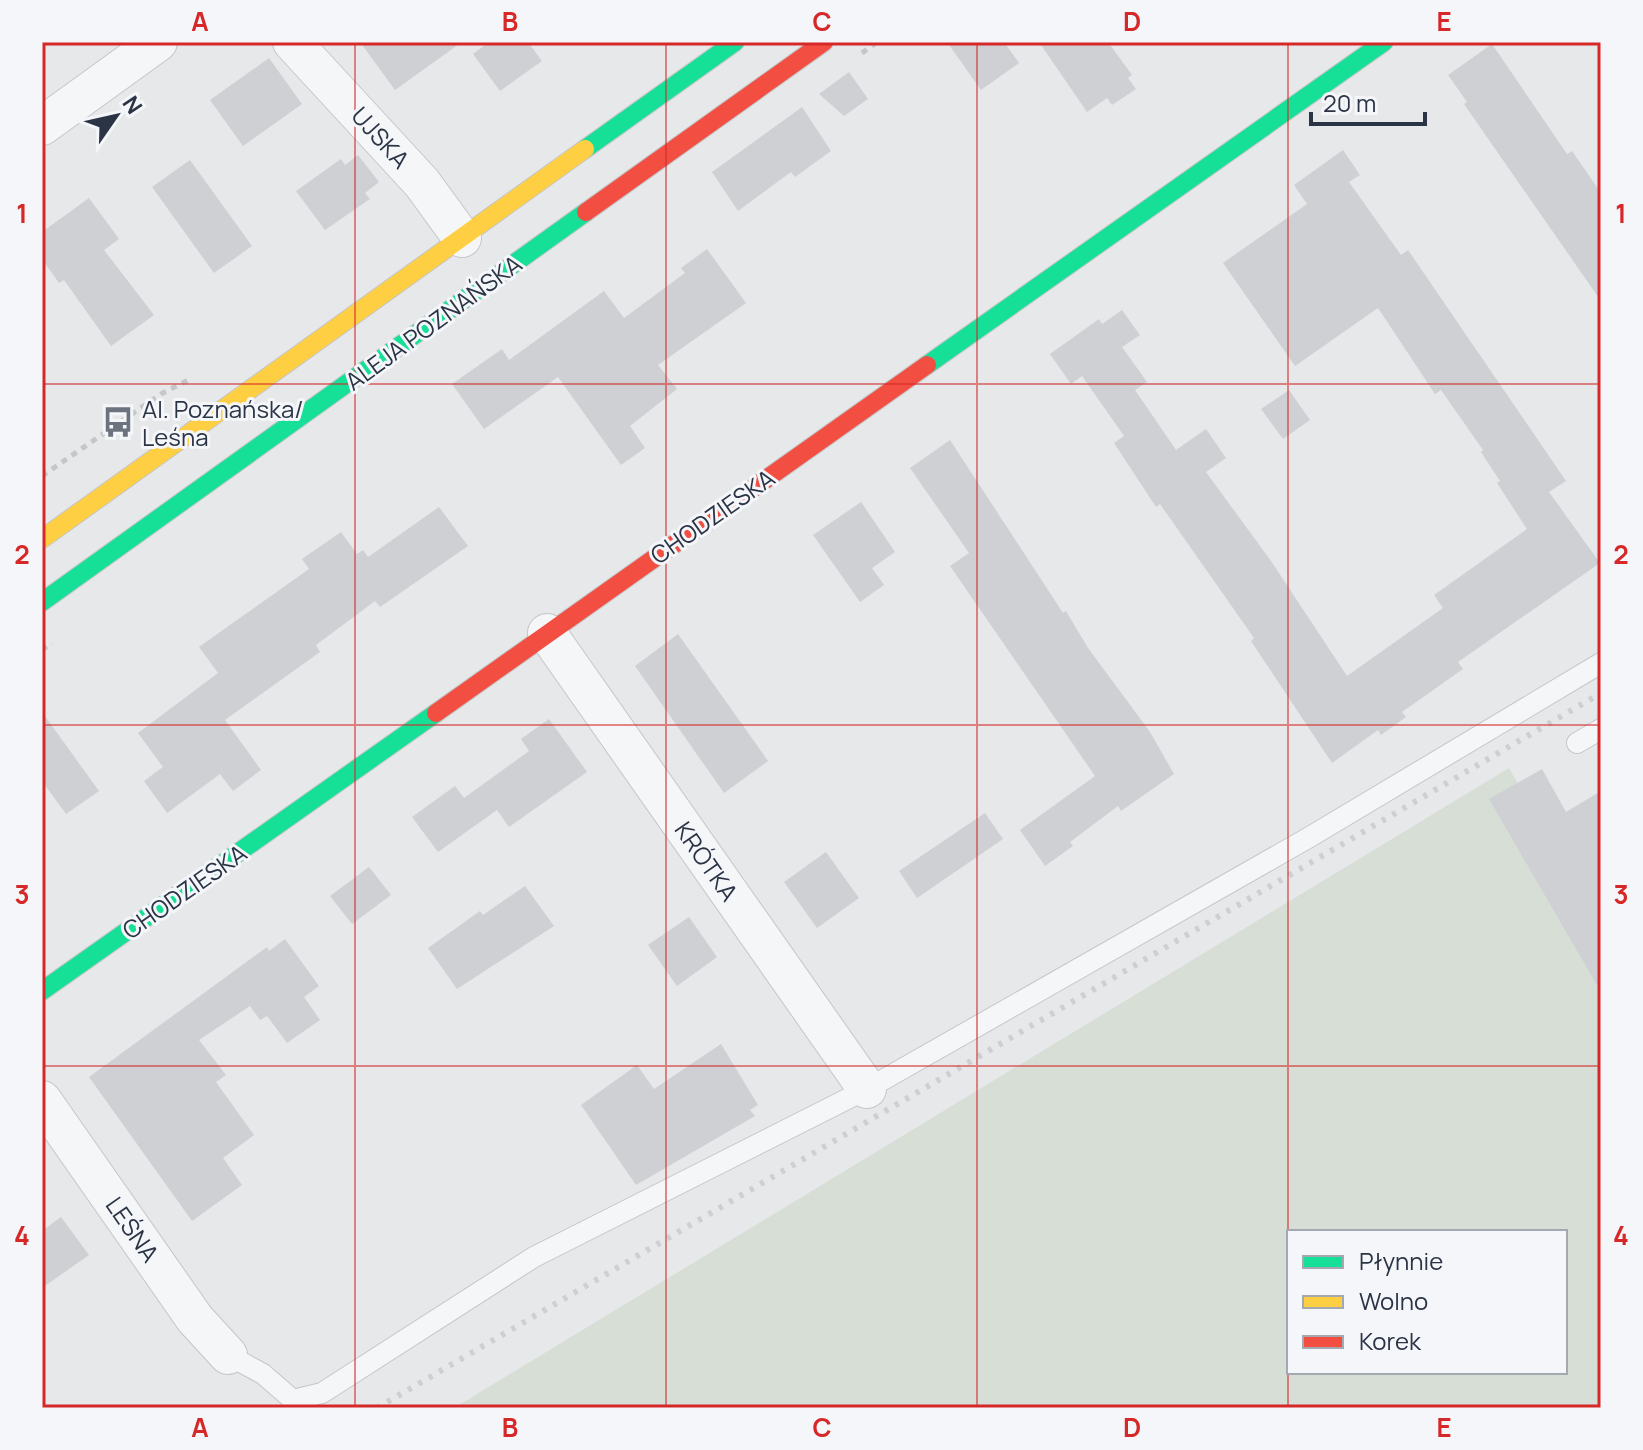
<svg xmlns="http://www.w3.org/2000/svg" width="1643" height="1450" font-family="Manrope,sans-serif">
<rect width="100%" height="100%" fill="#e6e8ea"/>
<path fill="#d6ded6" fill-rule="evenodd" d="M 1509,768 L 1601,933 L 1601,1408 L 454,1408 ZM 1289,1232 L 1565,1232 L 1565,1372 L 1289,1372 Z"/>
<path fill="#ced0d3" d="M 360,42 L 462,42 L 395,90 Z
M 489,42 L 528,42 L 542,61 L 500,91 L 473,54 Z
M 947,42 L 1004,42 L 1019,63 L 981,90 Z
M 1039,42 L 1108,42 L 1132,75 L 1128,78 L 1136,89 L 1112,105 L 1107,98 L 1087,112 Z
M 1492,44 L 1567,154 L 1572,151 L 1601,193 L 1601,301 L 1464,104 L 1467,102 L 1448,75 Z
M 269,58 L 302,104 L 243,146 L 210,100 Z
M 849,72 L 868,99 L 844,116 L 819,94 Z
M 802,107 L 831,151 L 795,177 L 791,172 L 738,211 L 712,172 Z
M 1343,150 L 1360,175 L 1349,182 L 1401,255 L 1408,250 L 1566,481 L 1549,492 L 1600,563 L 1458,662 L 1463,669 L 1402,712 L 1406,717 L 1381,735 L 1378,730 L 1332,763 L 1251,641 L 1254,638 L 1160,504 L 1156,507 L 1114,443 L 1124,436 L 1082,376 L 1071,384 L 1050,354 L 1099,319 L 1102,324 L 1122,310 L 1140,335 L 1122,347 L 1147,382 L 1135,390 L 1176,450 L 1206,429 L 1226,458 L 1206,472 L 1271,561 L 1347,676 L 1443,608 L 1434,595 L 1527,529 L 1497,483 L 1500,481 L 1481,452 L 1483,450 L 1441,390 L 1435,394 L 1378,308 L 1295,366 L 1223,263 L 1307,204 L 1294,185 Z
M 358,155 L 379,182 L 365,193 L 370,199 L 325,230 L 296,191 L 341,159 L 345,165 Z
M 190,160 L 252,246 L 214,273 L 152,187 Z
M 89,198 L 119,239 L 104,250 L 154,315 L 111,346 L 64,280 L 59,283 L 42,259 L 42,232 Z
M 707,249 L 746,303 L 658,365 L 677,389 L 630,426 L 645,448 L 621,465 L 558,377 L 484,429 L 452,384 L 502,349 L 509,360 L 604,291 L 624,318 L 685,273 L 681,268 Z
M 1289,390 L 1310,420 L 1283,439 L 1261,409 Z
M 950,440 L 1063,613 L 1066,611 L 1088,648 L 1150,732 L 1174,774 L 1121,811 L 1118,806 L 1070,842 L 1073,846 L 1045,866 L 1020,830 L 1095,776 L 950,566 L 969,553 L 910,468 Z
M 861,502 L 895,552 L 872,568 L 884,585 L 860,602 L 813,535 Z
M 439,507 L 468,546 L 380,607 L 375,601 L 316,645 L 320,652 L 225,720 L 261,770 L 233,791 L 220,774 L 167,813 L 144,781 L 163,767 L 138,733 L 218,673 L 199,647 L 309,569 L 302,559 L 341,532 L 357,554 L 363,550 L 368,557 Z
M 678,634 L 768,761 L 724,793 L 635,666 Z
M 42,712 L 99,791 L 66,814 L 42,781 Z
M 549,719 L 587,772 L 509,827 L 497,810 L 438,852 L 412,817 L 455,786 L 464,798 L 529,751 L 521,739 Z
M 1542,769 L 1566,812 L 1601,791 L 1601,992 L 1489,799 Z
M 985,813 L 1003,839 L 917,898 L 899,871 Z
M 826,852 L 859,898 L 817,928 L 784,882 Z
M 369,867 L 391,895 L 352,924 L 330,896 Z
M 525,886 L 554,926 L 457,989 L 428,948 L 480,911 L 483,915 Z
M 689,917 L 717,957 L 677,986 L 648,945 Z
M 285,939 L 319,986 L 304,997 L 320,1020 L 287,1043 L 267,1016 L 260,1020 L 250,1006 L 199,1040 L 226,1075 L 216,1082 L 254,1135 L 223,1158 L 242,1185 L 192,1221 L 89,1077 L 267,947 L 269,951 Z
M 721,1044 L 758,1105 L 750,1110 L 755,1116 L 636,1185 L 581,1105 L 637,1065 L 654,1089 Z
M 61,1217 L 89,1255 L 42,1288 L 42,1231 Z"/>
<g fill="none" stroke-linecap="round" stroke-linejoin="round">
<defs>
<path id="lane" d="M 1577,743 L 1601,729
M 228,1355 L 263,1374 L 293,1400 L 322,1393 L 534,1257 L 867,1089 L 1308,838 L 1601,663"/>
<path id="street" d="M 292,42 L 422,183 L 462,238
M 42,126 L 158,42
M 547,633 L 867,1089
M 42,1100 L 195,1319 L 228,1355"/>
<path id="fast" d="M 585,149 L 735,42
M 927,365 L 1384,42
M 42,602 L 586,212
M 42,991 L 436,713"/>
<path id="slow" d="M 42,539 L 585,149"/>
<path id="jam" d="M 586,212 L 824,42
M 436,713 L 927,365"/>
</defs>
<use href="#lane" stroke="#c4c6c8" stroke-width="22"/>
<use href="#street" stroke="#c4c6c8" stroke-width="40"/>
<use href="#fast" stroke="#c4c6c8" stroke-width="20"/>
<use href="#slow" stroke="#c4c6c8" stroke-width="20"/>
<use href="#jam" stroke="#c4c6c8" stroke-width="20"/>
<path stroke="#c5c6ca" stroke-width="5" stroke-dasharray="6 6" stroke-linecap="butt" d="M 862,53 L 877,42
M 42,476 L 161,394 L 188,380
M 42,650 L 52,643"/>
<use href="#lane" stroke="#f5f6f7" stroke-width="20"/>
<use href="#street" stroke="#f5f6f7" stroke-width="38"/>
<use href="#fast" stroke="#16e098" stroke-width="18"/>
<use href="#slow" stroke="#ffcf43" stroke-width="18"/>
<use href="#jam" stroke="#f24e42" stroke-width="18"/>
<path stroke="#cecfd2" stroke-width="6" stroke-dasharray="4 8" stroke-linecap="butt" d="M 377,1408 L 1601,693"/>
</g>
<path fill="none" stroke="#d62828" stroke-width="2" stroke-opacity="0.55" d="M 355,42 L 355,1408M 666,42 L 666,1408M 977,42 L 977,1408M 1288,42 L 1288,1408M 42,384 L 1601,384M 42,725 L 1601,725M 42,1066 L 1601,1066"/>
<defs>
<symbol id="bus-bare" viewBox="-9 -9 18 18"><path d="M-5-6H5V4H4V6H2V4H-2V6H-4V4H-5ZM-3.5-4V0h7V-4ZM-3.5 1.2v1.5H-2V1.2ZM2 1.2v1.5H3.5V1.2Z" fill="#6c737f" stroke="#f4f6f9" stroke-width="2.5" paint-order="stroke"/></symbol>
</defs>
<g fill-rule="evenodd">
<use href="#bus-bare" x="96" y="400" width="44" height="44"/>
</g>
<g text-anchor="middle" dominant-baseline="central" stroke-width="6" stroke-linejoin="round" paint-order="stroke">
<g font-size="24" fill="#2b3445" stroke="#f4f6f9">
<text transform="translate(381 137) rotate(48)">UJSKA</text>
<text transform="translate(433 322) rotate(-36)">ALEJA POZNAŃSKA</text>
<text transform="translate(712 516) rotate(-35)">CHODZIESKA</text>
<text transform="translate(707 861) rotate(55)">KRÓTKA</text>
<text transform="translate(184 891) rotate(-35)">CHODZIESKA</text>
<text transform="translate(133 1229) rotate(55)">LEŚNA</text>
</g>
<g font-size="24" fill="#2b3445" stroke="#f4f6f9" text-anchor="start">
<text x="142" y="408">Al. Poznańska/<tspan x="142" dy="28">Leśna</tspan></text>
</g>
</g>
<rect width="1643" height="1450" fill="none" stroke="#f4f6f9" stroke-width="88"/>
<rect x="1287" y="1230" width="280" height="144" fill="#f4f6f9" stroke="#a4a8b1" stroke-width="2"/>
<rect x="1303" y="1256" width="40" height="12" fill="#16e098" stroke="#a4a8b1" stroke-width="2"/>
<text x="1359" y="1270" font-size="24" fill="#2b3445">Płynnie</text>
<rect x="1303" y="1296" width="40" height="12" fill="#ffcf43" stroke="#a4a8b1" stroke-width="2"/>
<text x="1359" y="1310" font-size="24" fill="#2b3445">Wolno</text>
<rect x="1303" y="1336" width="40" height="12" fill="#f24e42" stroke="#a4a8b1" stroke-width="2"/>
<text x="1359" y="1350" font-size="24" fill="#2b3445">Korek</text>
<g transform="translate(116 116) rotate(56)" stroke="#f4f6f9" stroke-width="6" paint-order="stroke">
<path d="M0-6L14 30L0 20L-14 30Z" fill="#2b3445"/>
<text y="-12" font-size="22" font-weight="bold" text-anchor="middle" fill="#2b3445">N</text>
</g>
<path d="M1311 112v12h114v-12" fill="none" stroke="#2b3445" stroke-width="4"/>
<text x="1323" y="112" font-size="24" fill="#2b3445" stroke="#f4f6f9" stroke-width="6" paint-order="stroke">20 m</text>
<rect x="44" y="44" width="1555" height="1362" fill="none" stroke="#d62828" stroke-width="3"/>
<g font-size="26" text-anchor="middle" font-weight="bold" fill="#d62828">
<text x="200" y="31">A</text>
<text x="510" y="31">B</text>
<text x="822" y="31">C</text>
<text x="1132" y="31">D</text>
<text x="1444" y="31">E</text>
<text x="22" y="223">1</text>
<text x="1621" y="223">1</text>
<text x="22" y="564">2</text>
<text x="1621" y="564">2</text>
<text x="22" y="904">3</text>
<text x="1621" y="904">3</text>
<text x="22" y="1245">4</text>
<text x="1621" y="1245">4</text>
<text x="200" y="1437">A</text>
<text x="510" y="1437">B</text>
<text x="822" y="1437">C</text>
<text x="1132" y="1437">D</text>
<text x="1444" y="1437">E</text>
</g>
</svg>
